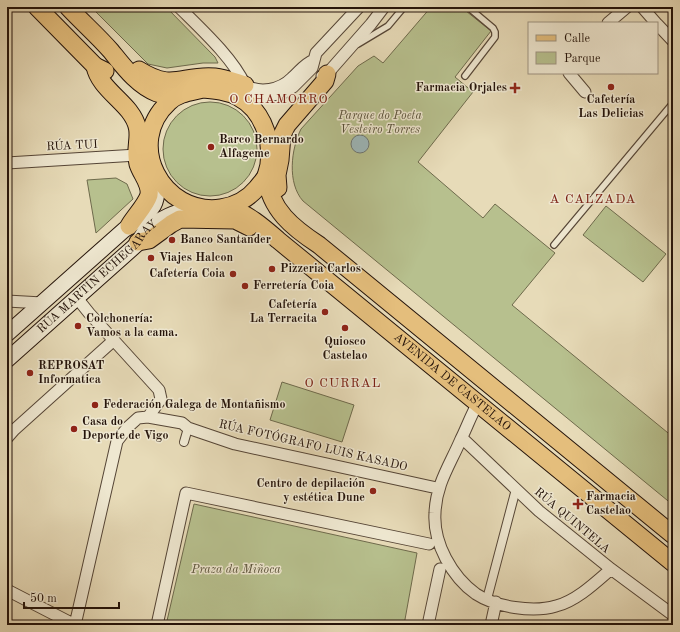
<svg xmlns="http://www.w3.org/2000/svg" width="680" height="632" font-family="'Old Standard TT',serif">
<rect width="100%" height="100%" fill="#e7dbb8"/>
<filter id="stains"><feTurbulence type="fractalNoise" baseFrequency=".005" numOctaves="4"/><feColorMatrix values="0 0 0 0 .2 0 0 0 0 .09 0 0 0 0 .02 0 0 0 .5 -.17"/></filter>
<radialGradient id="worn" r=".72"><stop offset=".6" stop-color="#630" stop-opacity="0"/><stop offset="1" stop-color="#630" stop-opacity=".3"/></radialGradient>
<path fill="#b7c08e" stroke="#6e6a4c" d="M 91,7 L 166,7 L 215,57 L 218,63 L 203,63 L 167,68 L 148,64 Z
M 431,7 L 461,7 L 491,31 L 455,77 L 473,92 L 418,162 L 483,218 L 495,204 L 555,253 L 512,305 L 673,437 L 673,505 L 303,201 C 287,183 291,149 301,129 L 358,66 L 374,56 L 383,63 Z
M163 149a47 47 0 1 1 94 0a47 47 0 1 1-94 0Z
M 116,178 L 127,184 L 133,199 L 96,233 L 87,180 Z
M 606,206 L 666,254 L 643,282 L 583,235 Z
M 282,382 L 354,405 L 342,442 L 270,420 Z
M 194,504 L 417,553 L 404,625 L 166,625 Z"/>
<path fill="#9db8bb" stroke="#6d7674" d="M351 144a9 9 0 1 1 18 0a9 9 0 1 1-18 0Z"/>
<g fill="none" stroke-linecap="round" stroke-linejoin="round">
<defs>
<path id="service" d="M 358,44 L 388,26 L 404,7
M 465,76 L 495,37 L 495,32 L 493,28 L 468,7
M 554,245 L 673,103"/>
<path id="pedestrian" d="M 184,442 L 188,428
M 487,599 L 516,489"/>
<path id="minor" d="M 179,7 C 200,28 233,58 245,85 C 247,90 247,97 248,103 L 256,98 L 283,93 L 293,87 L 312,68 L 316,53 L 359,7
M 642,7 L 656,23
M 608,23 L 627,7
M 657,24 L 673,41
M 569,73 L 585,92
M 322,76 L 327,74 L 371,24 L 384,7
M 245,85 C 260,94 280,90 292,78 C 300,71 304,64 314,60
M 7,163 L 137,155
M 77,298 L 89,313 L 159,390 L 161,399 L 148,417
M 7,301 L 42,303
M 478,403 C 471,415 467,427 461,439 C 450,465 436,484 435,513 C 433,543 452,577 476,594 C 496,607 533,613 556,606 C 576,601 595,583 611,569
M 7,438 L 14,430 L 114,340
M 462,438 L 539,511 L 611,569 L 673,615
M 7,590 L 75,625
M 75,625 L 117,441 L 128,427 L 138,418 L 148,417 L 182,423 L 188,428 L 235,444 L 437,488
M 157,625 L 186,493 L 429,544
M 428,625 L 440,569
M 491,625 L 496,602"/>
<g id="secondary">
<path d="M 7,334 L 124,230 C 148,212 161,211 156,176"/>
<path id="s1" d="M 7,360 L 136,245 C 140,241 141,236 145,232 C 159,218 176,212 195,207"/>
</g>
<g id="primary">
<path d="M 37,7 L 95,66 L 105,71"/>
<path d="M 68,7 C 82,22 98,36 111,51 C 124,67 137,85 157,93 C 165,96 175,94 184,93"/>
<path d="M 95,66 C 98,84 118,97 129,111 C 146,133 133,142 138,164 C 141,174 151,184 149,195 C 146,205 134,217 129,226"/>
<path d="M 139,70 C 174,92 181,74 215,77 C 225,78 235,82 245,85"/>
<path d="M 203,89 C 215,90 227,91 238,97 C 265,111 276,148 266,176 C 264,180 259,185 257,188 C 248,199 234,206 221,208 C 162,216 124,143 169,102 C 178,93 191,92 203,89 Z"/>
<path d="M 266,176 C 270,210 293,228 319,245 L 673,535"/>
<path d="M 278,188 L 277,175 L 280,160 L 282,135 L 287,125 L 325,81 L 327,74"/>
<path id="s2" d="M 228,207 C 248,214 262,226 278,240 L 673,563"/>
<path d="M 138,242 L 149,240 L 171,224 L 180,219 L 235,220 L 249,227"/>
</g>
</defs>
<use href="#service" stroke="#554536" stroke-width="8"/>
<use href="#pedestrian" stroke="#554536" stroke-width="10"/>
<use href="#minor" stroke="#554536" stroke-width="13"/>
<use href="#secondary" stroke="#24130a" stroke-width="17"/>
<use href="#primary" stroke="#24130a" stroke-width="19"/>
<use href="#service" stroke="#efe8d1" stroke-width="5.5"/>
<use href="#pedestrian" stroke="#efe8d1" stroke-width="8"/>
<use href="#minor" stroke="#efe8d1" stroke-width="11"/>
<use href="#secondary" stroke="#efe8d1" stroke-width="15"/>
<use href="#primary" stroke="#e4be7c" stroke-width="17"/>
</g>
<g fill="#8f2418" stroke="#efe8d1" stroke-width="1.5">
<circle cx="611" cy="87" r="4"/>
<path d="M513 82h4v4h4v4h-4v4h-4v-4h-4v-4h4z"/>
<circle cx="211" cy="147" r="4"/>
<circle cx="172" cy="240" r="4"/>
<circle cx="151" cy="258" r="4"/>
<circle cx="272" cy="269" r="4"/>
<circle cx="233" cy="274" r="4"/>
<circle cx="245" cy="286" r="4"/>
<circle cx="325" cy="312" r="4"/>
<circle cx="78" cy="326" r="4"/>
<circle cx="345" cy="328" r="4"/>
<circle cx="30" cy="373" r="4"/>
<circle cx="95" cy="405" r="4"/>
<circle cx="74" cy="429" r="4"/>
<circle cx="373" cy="491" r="4"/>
<path d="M576 498h4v4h4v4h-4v4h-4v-4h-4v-4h4z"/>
</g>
<g text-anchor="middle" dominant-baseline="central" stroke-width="3" stroke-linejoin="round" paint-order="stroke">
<g font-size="12" font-weight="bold" fill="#24130a" stroke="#efe8d1" text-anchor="start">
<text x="507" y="88" text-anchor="end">Farmacia Orjales</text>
<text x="611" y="100" text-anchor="middle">Cafetería<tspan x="611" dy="14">Las Delicias</tspan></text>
<text x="219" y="140">Barco Bernardo<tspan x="219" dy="14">Alfageme</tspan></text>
<text x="180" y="240">Banco Santander</text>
<text x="159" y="258">Viajes Halcon</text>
<text x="280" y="269">Pizzeria Carlos</text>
<text x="225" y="274" text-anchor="end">Cafetería Coia</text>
<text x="253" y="286">Ferretería Coia</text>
<text x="317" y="305" text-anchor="end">Cafetería<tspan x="317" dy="14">La Terracita</tspan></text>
<text x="86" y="319">Colchonería:<tspan x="86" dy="14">Vamos a la cama.</tspan></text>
<text x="345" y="342" text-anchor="middle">Quiosco<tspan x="345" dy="14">Castelao</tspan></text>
<text x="38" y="366">REPROSAT<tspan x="38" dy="14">Informatica</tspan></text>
<text x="103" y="405">Federación Galega de Montañismo</text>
<text x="82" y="422">Casa do<tspan x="82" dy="14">Deporte de Vigo</tspan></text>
<text x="365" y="484" text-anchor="end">Centro de depilación<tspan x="365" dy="14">y estética Dune</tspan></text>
<text x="586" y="497">Farmacia<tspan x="586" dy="14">Castelao</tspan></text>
</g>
<g font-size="12" font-style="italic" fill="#575038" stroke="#efe8d1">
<text x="380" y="116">Parque do Poeta<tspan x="380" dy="14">Vesteiro Torres</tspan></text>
<text x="236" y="570">Praza da Miñoca</text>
</g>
<g font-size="12" fill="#24130a" stroke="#efe8d1">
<text transform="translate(72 146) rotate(-3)">RÚA TUI</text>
<text stroke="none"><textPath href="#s1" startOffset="123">RÚA MARTÍN ECHEGARAY</textPath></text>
<text stroke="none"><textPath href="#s2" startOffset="285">AVENIDA DE CASTELAO</textPath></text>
<text transform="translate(313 446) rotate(13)">RÚA FOTÓGRAFO LUIS KASADO</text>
<text transform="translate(572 521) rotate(40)">RÚA QUINTELA</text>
</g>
<g font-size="13" letter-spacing="1" fill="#7a1f14" stroke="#efe8d1">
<text x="279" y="99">O CHAMORRO</text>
<text x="593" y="199">A CALZADA</text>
<text x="343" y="383">O CURRAL</text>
</g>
</g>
<rect width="680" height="632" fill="none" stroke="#e7dbb8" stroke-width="24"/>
<rect x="8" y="8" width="664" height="616" fill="none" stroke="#24130a" stroke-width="2"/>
<rect x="12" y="12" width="656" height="608" fill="none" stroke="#24130a"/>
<rect x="528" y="22" width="130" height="52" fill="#efe8d1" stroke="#9e9381"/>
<rect x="536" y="35" width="20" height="6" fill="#e4be7c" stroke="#9e9381"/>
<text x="564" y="42" font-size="12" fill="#24130a">Calle</text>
<rect x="536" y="52" width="20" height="12" fill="#b7c08e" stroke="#9e9381"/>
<text x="564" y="62" font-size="12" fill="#24130a">Parque</text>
<path d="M24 602v6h95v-6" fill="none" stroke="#24130a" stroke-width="2"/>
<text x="30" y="602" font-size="12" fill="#24130a" stroke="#efe8d1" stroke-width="3" paint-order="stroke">50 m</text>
<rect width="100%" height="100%" filter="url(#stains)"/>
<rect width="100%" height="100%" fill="url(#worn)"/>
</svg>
